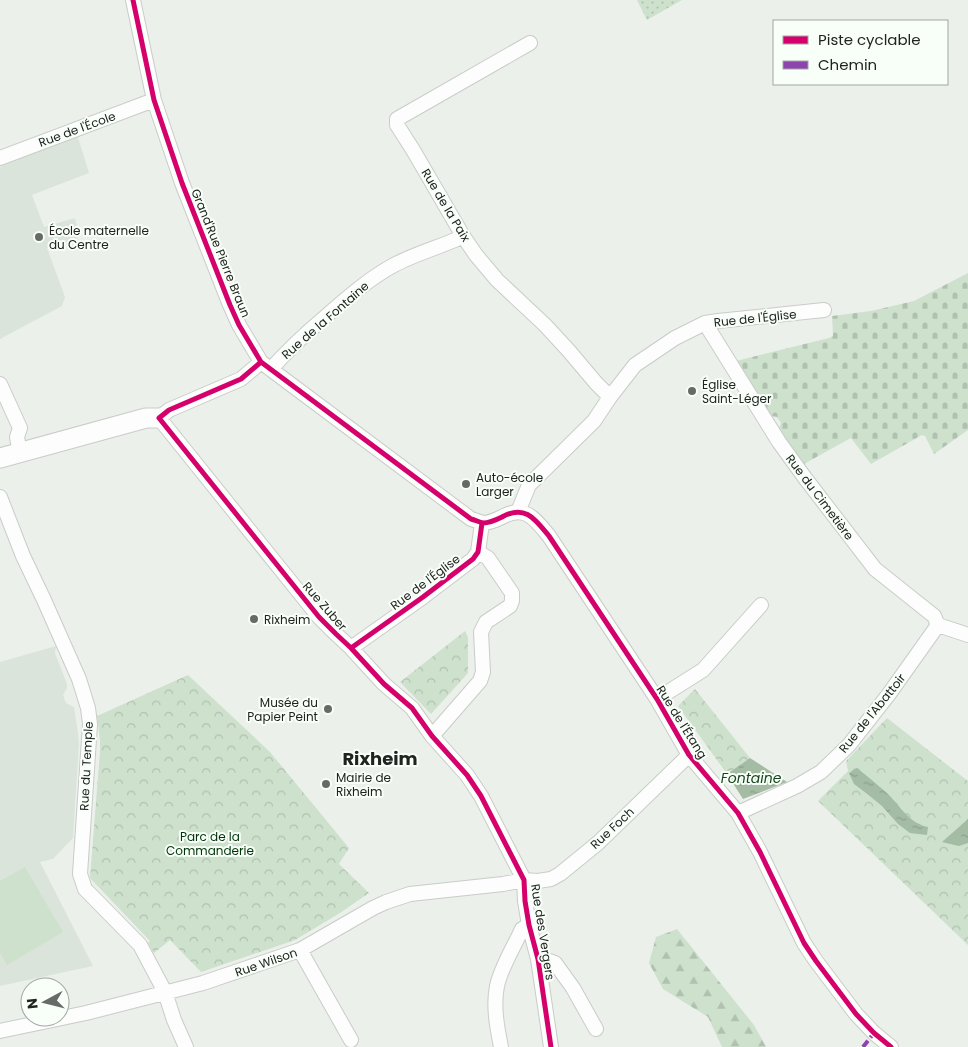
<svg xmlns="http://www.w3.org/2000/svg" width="968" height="1047" font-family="Poppins,sans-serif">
<defs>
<pattern id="grass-dots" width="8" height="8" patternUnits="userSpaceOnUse" patternTransform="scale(1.25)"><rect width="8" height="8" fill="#cde1cd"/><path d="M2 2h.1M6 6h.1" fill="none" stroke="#b0c1b0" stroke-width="1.8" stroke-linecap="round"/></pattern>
<pattern id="forest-firs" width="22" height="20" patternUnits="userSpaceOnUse" patternTransform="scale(1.25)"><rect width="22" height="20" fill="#cde1cd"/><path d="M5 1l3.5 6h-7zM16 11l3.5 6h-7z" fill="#b0c1b0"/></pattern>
<pattern id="cemetery-stones" width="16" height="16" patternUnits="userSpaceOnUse" patternTransform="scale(1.25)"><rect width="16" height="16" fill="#cde1cd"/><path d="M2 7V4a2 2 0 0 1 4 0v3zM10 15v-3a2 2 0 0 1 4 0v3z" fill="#b0c1b0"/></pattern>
<pattern id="park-crowns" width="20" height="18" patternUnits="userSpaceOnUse" patternTransform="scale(1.25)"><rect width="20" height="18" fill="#cde1cd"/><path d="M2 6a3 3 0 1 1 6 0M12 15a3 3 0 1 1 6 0" fill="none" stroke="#b0c1b0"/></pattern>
<pattern id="water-ripples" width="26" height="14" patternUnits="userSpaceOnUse" patternTransform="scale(1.25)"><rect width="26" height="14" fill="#a4bba4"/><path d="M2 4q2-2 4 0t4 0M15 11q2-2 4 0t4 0" fill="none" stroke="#8da08d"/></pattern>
</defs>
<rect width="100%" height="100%" fill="#ebf0eb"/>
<path fill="#dbe4db" d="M 77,134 L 89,173 L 32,195 L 44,227 L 75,218 L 79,234 L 76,240 L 47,248 L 65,297 L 62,306 L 0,339 L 0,167 Z
M 56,646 L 55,653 L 67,684 L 67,688 L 63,695 L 66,703 L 74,707 L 78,733 L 79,744 L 73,838 L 53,859 L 40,862 L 93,966 L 0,986 L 0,662 Z"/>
<path fill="url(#grass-dots)" d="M 637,0 L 682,0 L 647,20 Z"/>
<path fill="url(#forest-firs)" d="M 677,929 L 754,1025 L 766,1047 L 722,1047 L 708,1017 L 663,989 L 649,963 L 656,937 Z"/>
<path fill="url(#cemetery-stones)" d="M 968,273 L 968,430 L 934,454 L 925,436 L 922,435 L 871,464 L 851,438 L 802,465 L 779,428 L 781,423 L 777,417 L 771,416 L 736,361 L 829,338 L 833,336 L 832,316 L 871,311 L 914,301 Z"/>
<path fill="url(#park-crowns)" d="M 465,631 L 468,637 L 468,673 L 431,714 L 400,682 Z
M 188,675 L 270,752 L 349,848 L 339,864 L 369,893 L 340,913 L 295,940 L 201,972 L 170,940 L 154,953 L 148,943 L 150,941 L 90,878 L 100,751 L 100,740 L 97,716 Z
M 695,689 L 750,758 L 727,774 L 678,706 Z
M 887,718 L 968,781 L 968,945 L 818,801 L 848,771 L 846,761 Z"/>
<path fill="#cde1cd" d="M 25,867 L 63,932 L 7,965 L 0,953 L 0,881 Z"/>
<path fill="url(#water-ripples)" d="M 750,758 L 787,782 L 743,799 L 727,774 Z
M 857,768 C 868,777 878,785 888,794 C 900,806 910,824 928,827 L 927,835 L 910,833 L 898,824 L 882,806 L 866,793 L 854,784 L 849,773 Z
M 968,819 L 968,843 L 959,846 L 942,842 Z"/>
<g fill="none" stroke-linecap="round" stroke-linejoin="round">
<defs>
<path id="street" d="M 133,0 L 154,100 L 182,183 L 230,305 L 239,325 L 261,362 L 471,519 C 475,520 479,522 483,523 C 490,523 496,520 502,517 C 525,504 535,519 549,536 L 657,699 L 689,755 L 738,813 L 760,852 L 804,943 L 816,961 L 856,1014 L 874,1033 L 891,1047
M 530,43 L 397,119 L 397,125 L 413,150 L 463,236 L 476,255 L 497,280 L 545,325 L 569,351 L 596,383 L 610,397
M 0,158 L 154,100
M 705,323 L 779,442 L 805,478 L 875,569 L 934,616 L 938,625 L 968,635
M 261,362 L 241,379 L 169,410 L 159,418 L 319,617 L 336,634 L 351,648 L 384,684 L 412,708 L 432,736 L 467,775 L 481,796 L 524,880 L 525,901 L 529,925 L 538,959 L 551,1047
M 271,369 C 287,351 305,334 324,318 C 346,299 368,279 394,265 C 413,255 436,248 455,240 L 463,236
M 0,384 L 20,428 L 17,437 L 20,453
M 0,497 L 23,556 L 44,600 L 79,679 L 88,708 L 90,724 L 80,874 L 85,889 L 140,945 L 165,992 L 174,1020 L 186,1047
M 518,512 L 529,485 L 594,421 L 610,397 L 635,365 L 675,338 L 705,323 L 718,321 L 824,310
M 351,648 L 423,597 L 473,559 L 478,552 L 482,523
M 657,699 L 703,670 L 761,605
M 432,736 L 480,681 L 483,672 L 481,632 L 486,622 L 510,606 L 512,601 L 512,593 L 488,558 L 478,552
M 738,813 L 797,786 L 821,772 L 849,745 L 889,694 L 938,625
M 300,950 L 351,1040
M 538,959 L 544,959 L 555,963 L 573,988 L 596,1029
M 0,1031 L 86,1013 L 203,983 L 300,950 L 373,908 L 386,902 L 410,894 L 503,884 L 524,880 L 538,881 L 551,879 L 560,874 L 598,843 L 689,755
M 501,1047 C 497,1027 493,1006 497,986 C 501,967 514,947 522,929 L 529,925"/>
<path id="secondary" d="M 0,458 L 146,418 L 159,418"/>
</defs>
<use href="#street" stroke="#c9ccc9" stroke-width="16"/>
<use href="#secondary" stroke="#c9ccc9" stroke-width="21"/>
<use href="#street" stroke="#fcfdfc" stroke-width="14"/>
<use href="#secondary" stroke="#fcfdfc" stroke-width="19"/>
<path stroke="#8e44ad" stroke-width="4" stroke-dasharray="8 4" stroke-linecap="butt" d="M 863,1047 L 874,1033"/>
<defs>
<path id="cycleway" d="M 133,0 L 154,100 L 182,183 L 230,305 L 239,325 L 261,362 L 471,519 C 475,520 479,522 483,523 C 490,523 496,520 502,517 C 525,504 535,519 549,536 L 657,699 L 689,755 L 738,813 L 760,852 L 804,943 L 816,961 L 856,1014 L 874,1033 L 891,1047
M 261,362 L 241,379 L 169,410 L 159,418 L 319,617 L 336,634 L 351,648 L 384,684 L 412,708 L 432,736 L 467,775 L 481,796 L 524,880 L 525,901 L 529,925 L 538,959 L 551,1047
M 351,648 L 423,597 L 473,559 L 478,552 L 482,523"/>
</defs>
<use href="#cycleway" stroke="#f8fef8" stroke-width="8"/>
<use href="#cycleway" stroke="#d6006c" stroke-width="5"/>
</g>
<g fill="#676b67" stroke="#f8fef8" stroke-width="2">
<circle cx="39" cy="237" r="5"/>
<circle cx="692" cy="391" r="5"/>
<circle cx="466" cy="484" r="5"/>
<circle cx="254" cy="619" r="5"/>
<circle cx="328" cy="709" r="5"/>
<circle cx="326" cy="784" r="5"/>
</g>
<g text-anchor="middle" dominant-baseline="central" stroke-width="4" stroke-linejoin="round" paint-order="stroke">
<g font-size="12" fill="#202320" stroke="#f8fef8">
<text transform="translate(77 129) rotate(-20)">Rue de l'École</text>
<text transform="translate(446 205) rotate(59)">Rue de la Paix</text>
<text transform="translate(221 253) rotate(68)">Grand'Rue Pierre Braun</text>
<text transform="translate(755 318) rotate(-6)">Rue de l'Église</text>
<text transform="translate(325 320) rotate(-41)">Rue de la Fontaine</text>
<text transform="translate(820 497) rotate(53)">Rue du Cimetière</text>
<text transform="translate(425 582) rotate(-37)">Rue de l'Église</text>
<text transform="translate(325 606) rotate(49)">Rue Zuber</text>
<text transform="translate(872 713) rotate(-51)">Rue de l'Abattoir</text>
<text transform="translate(682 722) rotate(58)">Rue de l'Étang</text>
<text transform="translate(86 766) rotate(-87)">Rue du Temple</text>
<text transform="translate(612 828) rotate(-43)">Rue Foch</text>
<text transform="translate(543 932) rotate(81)">Rue des Vergers</text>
<text transform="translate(266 962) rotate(-19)">Rue Wilson</text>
</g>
<g font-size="12" fill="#202320" stroke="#f8fef8" text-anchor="start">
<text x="49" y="230">École maternelle<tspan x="49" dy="14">du Centre</tspan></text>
<text x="702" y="384">Église<tspan x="702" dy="14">Saint-Léger</tspan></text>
<text x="476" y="477">Auto-école<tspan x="476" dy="14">Larger</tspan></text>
<text x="264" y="619">Rixheim</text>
<text x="318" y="702" text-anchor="end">Musée du<tspan x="318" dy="14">Papier Peint</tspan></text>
<text x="336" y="777">Mairie de<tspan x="336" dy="14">Rixheim</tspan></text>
</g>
<g font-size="12" fill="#013309" stroke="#f8fef8">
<text x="210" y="836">Parc de la<tspan x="210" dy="14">Commanderie</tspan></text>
</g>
<g font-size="14" font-style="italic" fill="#16451c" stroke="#f8fef8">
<text x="751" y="778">Fontaine</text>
</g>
<g font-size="18" font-weight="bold" fill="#202320" stroke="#f8fef8">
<text x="380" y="758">Rixheim</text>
</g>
</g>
<rect x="773" y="20" width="175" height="65" fill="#f8fef8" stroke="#a2a6a2"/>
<rect x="783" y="36" width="25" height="8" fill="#d6006c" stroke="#a2a6a2"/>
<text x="818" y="45" font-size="15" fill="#202320">Piste cyclable</text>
<rect x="783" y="61" width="25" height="8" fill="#8e44ad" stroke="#a2a6a2"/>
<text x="818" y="70" font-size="15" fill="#202320">Chemin</text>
<g transform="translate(45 1002) rotate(263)"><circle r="24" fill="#f8fef8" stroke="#a2a6a2"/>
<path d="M0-4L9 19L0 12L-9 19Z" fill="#676b67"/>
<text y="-8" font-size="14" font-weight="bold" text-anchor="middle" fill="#202320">N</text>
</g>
</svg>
